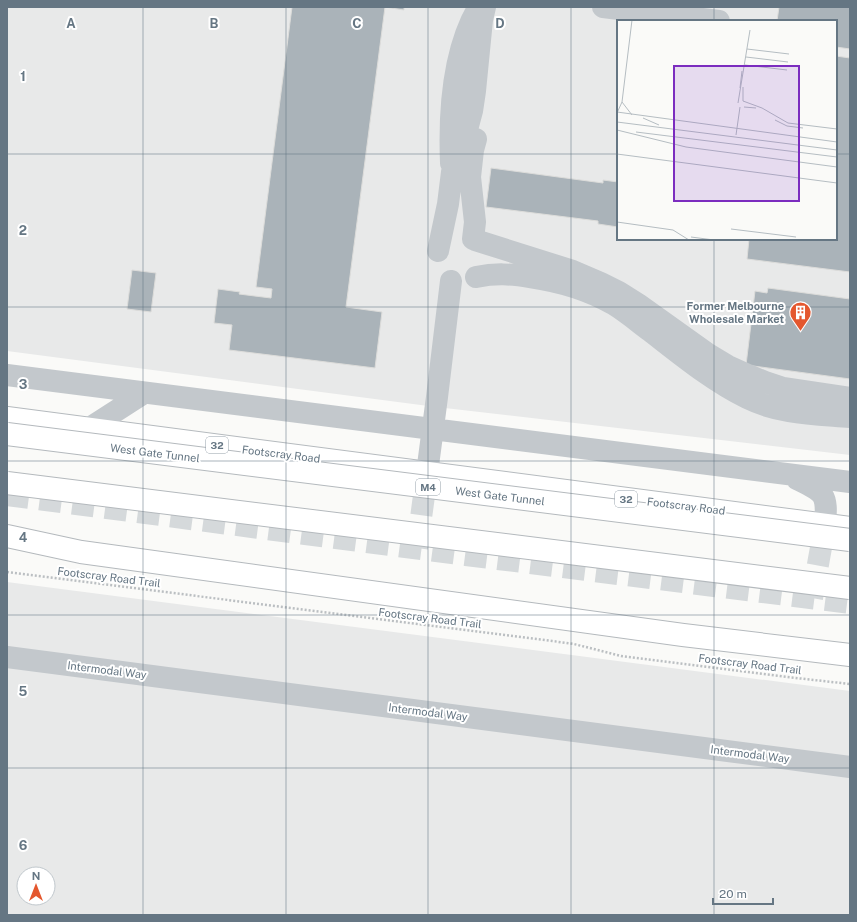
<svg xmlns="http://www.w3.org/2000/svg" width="857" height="922" font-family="'Public Sans',sans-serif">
<rect width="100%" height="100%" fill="#fafaf8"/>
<path fill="#e8e9e9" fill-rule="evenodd" d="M 7,7 L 850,7 L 850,455 L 436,407 L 7,351 ZM 618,21 L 836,21 L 836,239 L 618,239 Z
M 7,582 L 850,691 L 850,915 L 7,915 ZM 24,874 L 48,874 L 48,898 L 24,898 Z"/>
<path fill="#aab3b9" stroke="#dcdcda" d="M 292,7 L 404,7 L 404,10 L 385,7 L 346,307 L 382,312 L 375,368 L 229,350 L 232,325 L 214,323 L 218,289 L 240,292 L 239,294 L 271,298 L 272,289 L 256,287 Z
M 779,7 L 850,7 L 850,49 L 836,47 L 836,21 L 777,21 Z
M 836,56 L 850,58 L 850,272 L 747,259 L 749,239 L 836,239 Z
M 491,168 L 603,183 L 603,180 L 618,182 L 618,227 L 598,224 L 598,221 L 486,207 Z
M 132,270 L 156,273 L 151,312 L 127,309 Z
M 768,288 L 850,299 L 850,379 L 746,365 L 755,291 L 767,293 Z"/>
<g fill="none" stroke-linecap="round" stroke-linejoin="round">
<path stroke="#d5d9db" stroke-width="22" stroke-dasharray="22 11" stroke-linecap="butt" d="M 417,548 L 427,473"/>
<path stroke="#d5d9db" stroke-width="22" stroke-dasharray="22 11" stroke-linecap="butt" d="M 7,495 L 466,555 L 850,603
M 812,598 L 825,525"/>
<defs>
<path id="major" d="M 7,418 L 850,528"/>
<path id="highway" d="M 7,536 L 81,552 L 683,635 L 850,655"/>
</defs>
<use href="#major" stroke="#b5babe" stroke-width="24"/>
<use href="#highway" stroke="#b4b9bd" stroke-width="24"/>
<path stroke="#bbbfc2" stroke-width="2.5" stroke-dasharray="2 2" stroke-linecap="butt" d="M 7,572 L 552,641 L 574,644 L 621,656 L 787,677 L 850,684"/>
<path stroke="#c3c8cc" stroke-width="22" d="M 603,7 L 719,21
M 451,163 C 449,113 453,51 478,8
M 473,239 L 475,222 L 470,177 L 473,150 L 476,139
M 475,240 L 573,271 L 601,283 L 619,292 L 638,304 L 708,354 L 728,366 L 748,375 L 765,382 L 783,388 L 850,398
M 438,251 L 448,204 L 452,172 L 461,152 L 472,111 L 475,91 L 482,20 L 485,7
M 476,277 C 496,273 510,274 530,277 C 557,281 589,290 613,304 C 626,312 638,322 650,331 C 681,355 711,380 747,398 C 779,414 815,414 850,417
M 7,375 L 850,482
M 88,429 L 144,393
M 427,473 L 437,397 L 451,281
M 797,479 C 824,492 828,493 825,525
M 7,657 L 850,767"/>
<use href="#major" stroke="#fff" stroke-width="22"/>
<use href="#highway" stroke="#fff" stroke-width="22"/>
<defs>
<path id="highway-bridge" d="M 7,434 L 850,540
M 7,483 L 850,588"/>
</defs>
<use href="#highway-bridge" stroke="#b4b9bd" stroke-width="24" stroke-linecap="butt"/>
<use href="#highway-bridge" stroke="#fff" stroke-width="22"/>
</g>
<path fill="none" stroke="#657683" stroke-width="1" stroke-opacity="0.55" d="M 143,7 L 143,915M 286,7 L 286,915M 428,7 L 428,915M 571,7 L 571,915M 714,7 L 714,21M 7,154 L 618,154M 836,154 L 850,154M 714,239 L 714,915M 7,307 L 850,307M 7,461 L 850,461M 7,615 L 850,615M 7,768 L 850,768"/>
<defs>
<symbol id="building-pin" viewBox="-11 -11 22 30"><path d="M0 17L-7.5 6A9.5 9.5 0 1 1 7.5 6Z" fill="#e4572e" stroke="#fff"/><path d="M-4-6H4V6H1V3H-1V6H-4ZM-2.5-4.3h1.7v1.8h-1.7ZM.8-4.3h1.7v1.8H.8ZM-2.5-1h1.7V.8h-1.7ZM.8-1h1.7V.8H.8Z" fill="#fff"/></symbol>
</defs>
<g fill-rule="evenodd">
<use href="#building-pin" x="788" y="300" width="25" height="34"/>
</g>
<g text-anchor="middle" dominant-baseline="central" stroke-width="4" stroke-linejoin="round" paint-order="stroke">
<g fill="#fff" stroke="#939fa8" stroke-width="1">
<rect x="206" y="437" width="22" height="16" rx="3"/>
<rect x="416" y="479" width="24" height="16" rx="3"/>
<rect x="615" y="491" width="22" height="16" rx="3"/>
</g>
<g font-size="10" font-weight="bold" fill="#657683">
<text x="217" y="445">32</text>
<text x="428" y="487">M4</text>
<text x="626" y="499">32</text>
</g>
<g font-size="11" font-weight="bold" fill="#657683" stroke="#fff" text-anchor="end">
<text x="784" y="306">Former Melbourne<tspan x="784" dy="13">Wholesale Market</tspan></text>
</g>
<g font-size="11" fill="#657683" stroke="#fff">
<text transform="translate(155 453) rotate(7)">West Gate Tunnel</text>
<text transform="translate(281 454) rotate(7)">Footscray Road</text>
<text transform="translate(500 496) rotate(7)">West Gate Tunnel</text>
<text transform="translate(686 506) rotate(7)">Footscray Road</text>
<text transform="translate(109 577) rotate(7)">Footscray Road Trail</text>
<text transform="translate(430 618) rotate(7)">Footscray Road Trail</text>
<text transform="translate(750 664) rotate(7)">Footscray Road Trail</text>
<text transform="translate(107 670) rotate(7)">Intermodal Way</text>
<text transform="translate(428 712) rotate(7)">Intermodal Way</text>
<text transform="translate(750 754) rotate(7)">Intermodal Way</text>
</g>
</g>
<g transform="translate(617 20)">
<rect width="220" height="220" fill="#fafaf8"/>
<path fill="none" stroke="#b5bdc2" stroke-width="1" d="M 130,29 L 172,34M 129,37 L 171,42M 128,45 L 170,50M 123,68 L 125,51M 126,81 L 145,88 L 171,103 L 220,109M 126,81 L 126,67M 5,82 L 15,95M 121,83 L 133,10M 127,87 L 139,88M 0,92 L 220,122M 0,93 L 5,82 L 15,0M 26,98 L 42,105M 158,100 L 170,106 L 186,108M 0,102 L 220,130M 0,110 L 69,127 L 220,147M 19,112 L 220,137M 119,115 L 123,87M 0,134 L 220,163M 0,202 L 56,210 L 72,220M 114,209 L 179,217M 74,217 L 97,220"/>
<path fill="#7b2cbf" fill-opacity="0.15" stroke="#7b2cbf" stroke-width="2" d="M 57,46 L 182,46 L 182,181 L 57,181 Z"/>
<rect width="220" height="220" fill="none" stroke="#657683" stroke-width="2"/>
</g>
<g font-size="13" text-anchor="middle" font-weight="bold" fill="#657683" stroke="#fff" stroke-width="4" stroke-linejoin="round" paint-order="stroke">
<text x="71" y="28">A</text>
<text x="214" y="28">B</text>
<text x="357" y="28">C</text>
<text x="500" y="28">D</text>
<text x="23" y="81">1</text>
<text x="23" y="235">2</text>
<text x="23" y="389">3</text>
<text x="23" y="542">4</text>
<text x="23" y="696">5</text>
<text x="23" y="850">6</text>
</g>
<rect width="857" height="922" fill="none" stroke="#657683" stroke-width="16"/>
<g transform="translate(36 886)"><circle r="19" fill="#ffffff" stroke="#c1c8cd"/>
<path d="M0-3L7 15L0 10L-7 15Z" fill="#e4572e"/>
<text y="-6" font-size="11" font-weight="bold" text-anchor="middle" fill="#657683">N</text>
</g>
<path d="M713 898v6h60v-6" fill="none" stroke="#657683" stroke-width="2"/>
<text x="719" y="898" font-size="12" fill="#657683" stroke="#ffffff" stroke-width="3" paint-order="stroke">20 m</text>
</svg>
